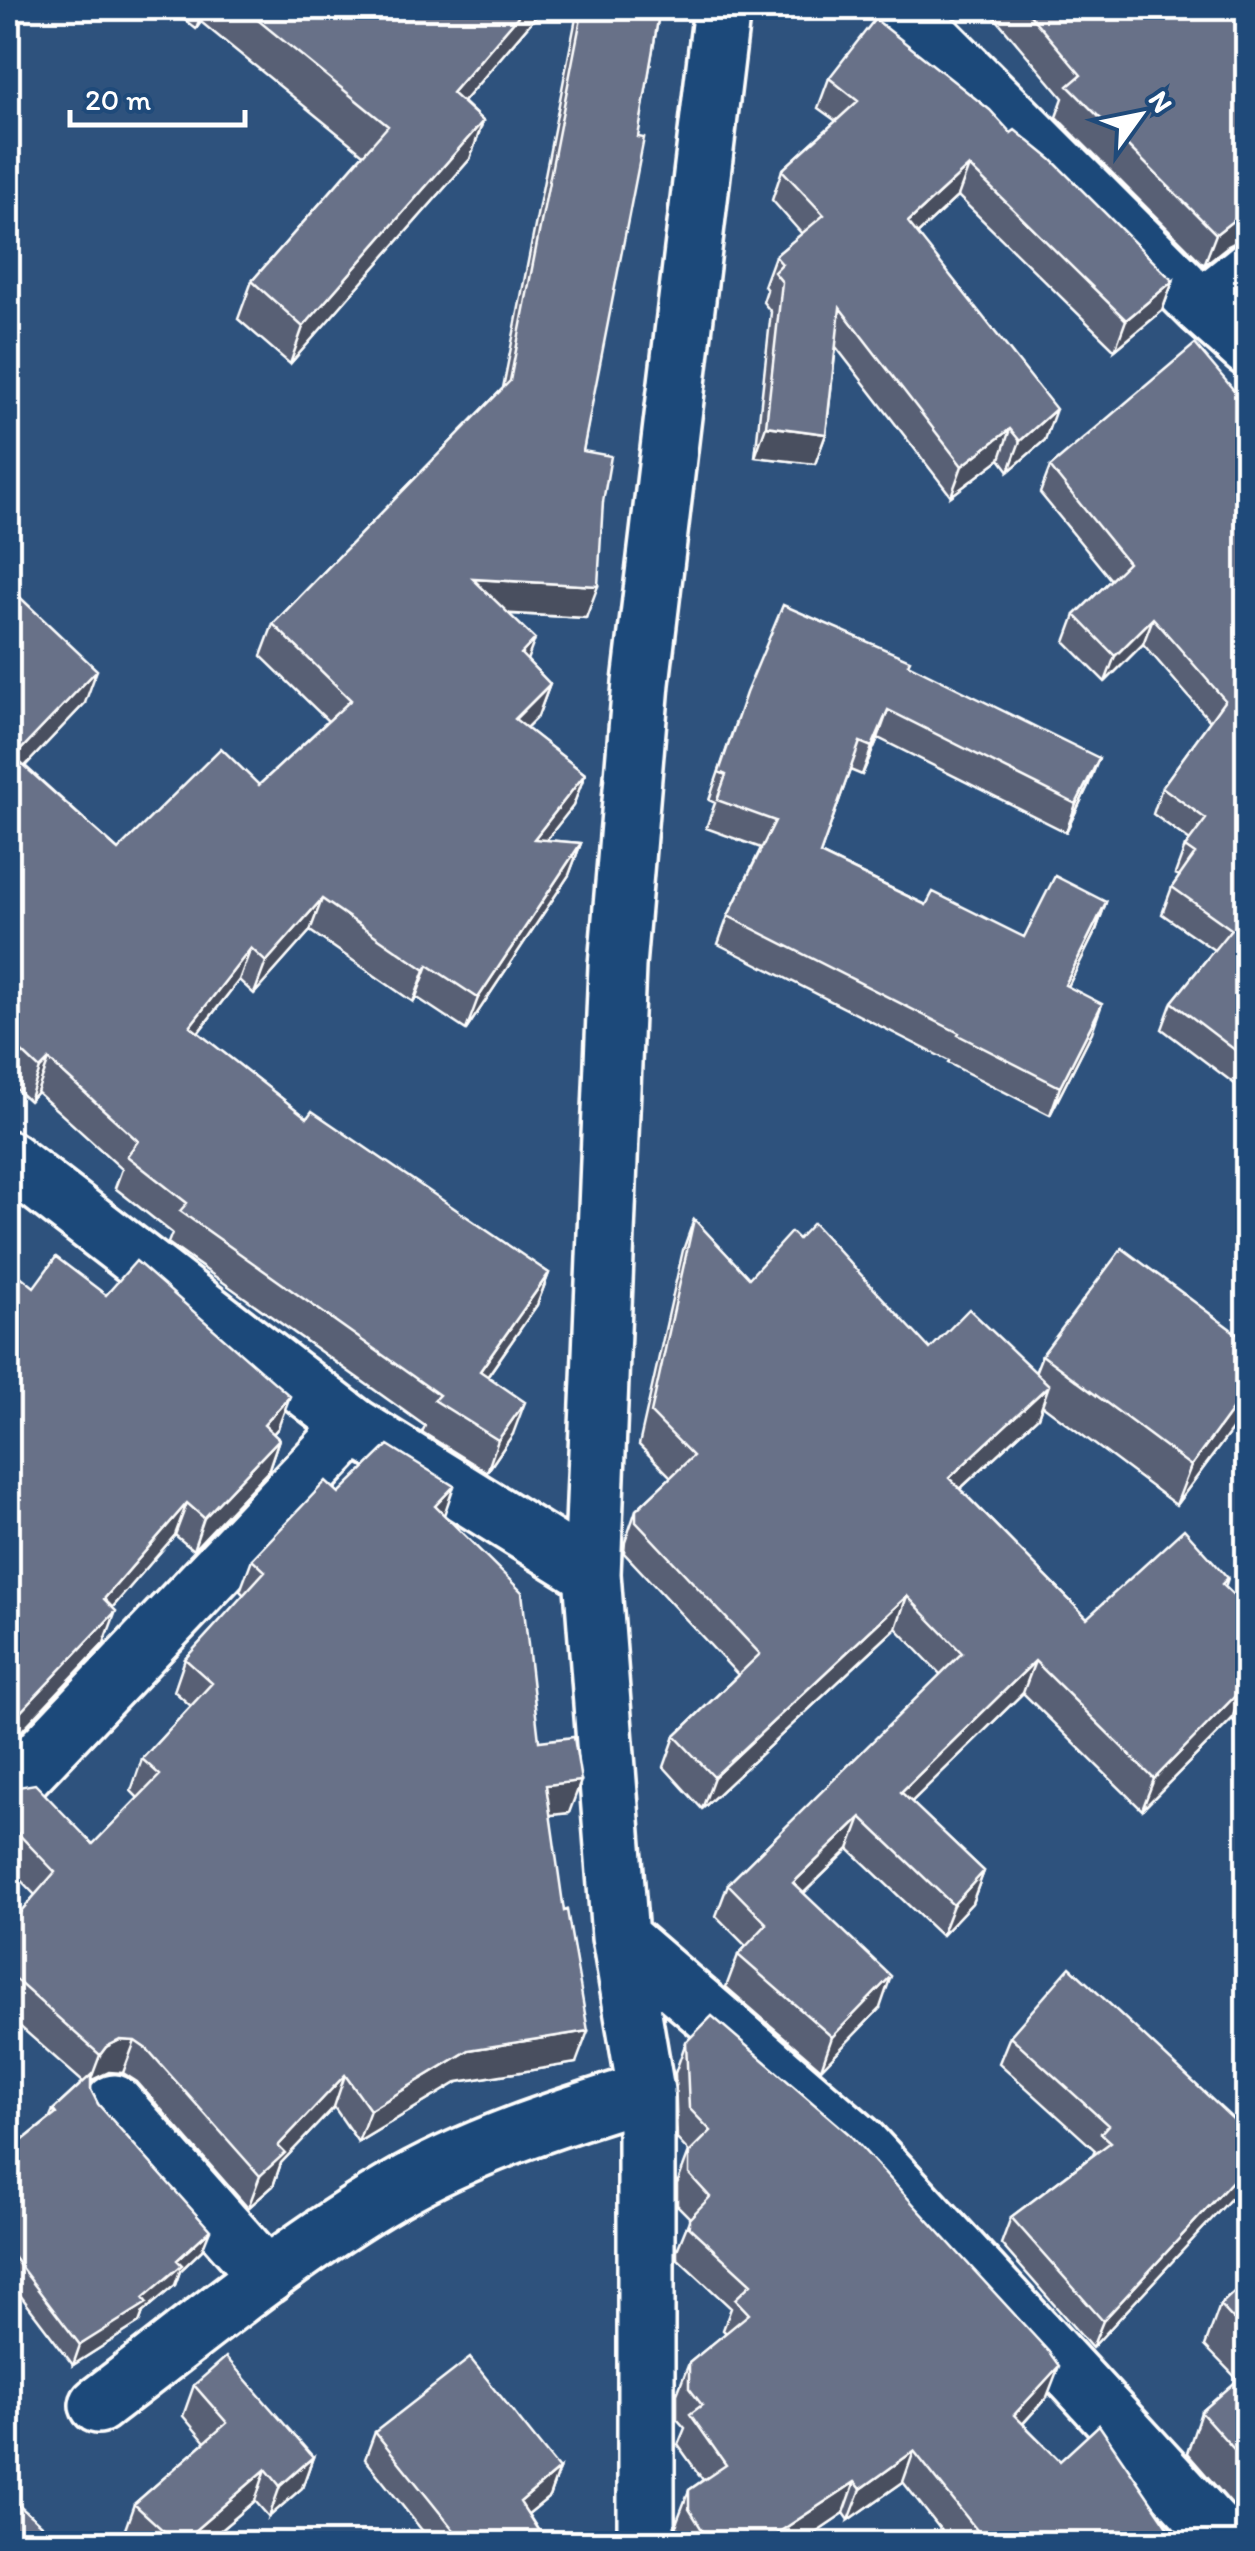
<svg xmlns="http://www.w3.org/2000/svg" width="1255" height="2551" font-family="Itim,sans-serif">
<rect width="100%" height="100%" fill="#2e527d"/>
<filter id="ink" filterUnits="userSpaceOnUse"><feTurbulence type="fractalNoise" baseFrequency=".01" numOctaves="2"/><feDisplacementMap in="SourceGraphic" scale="20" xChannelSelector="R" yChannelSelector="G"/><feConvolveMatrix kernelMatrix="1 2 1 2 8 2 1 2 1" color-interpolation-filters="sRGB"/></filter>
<g filter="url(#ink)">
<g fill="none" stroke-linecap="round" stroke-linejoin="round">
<defs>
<path id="minor" d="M 903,8 L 1202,307 L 1248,348
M 1202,307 L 1248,270
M 8,1159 L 354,1426 L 592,1574
M 8,1790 L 354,1426
M 620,1937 L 859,2143 L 1228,2544
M 114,2103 L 267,2276
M 98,2405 C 192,2334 289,2252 390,2193 C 470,2146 558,2118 646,2091
M 646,2544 L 646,2091 L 620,1937 L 592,1574 L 617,966 L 641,683 L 722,8"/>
</defs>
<use href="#minor" stroke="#fff" stroke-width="62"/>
<use href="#minor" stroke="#1f4a7a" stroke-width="55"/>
</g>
<path fill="#596175" stroke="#fff" stroke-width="2.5" d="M 170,8 L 540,8 L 538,14 L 463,102 L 483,121 L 470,159 L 290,364 L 238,319 L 252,281 L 363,154 L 201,22 L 196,29 Z
M 578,8 L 660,8 L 583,451 L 603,502 L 586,618 L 509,614 L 527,660 L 550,684 L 538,716 L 526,728 L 585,774 L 573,806 L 546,840 L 581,843 L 569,875 L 466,1030 L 416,997 L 413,1002 L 310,931 L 254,994 L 239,980 L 198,1033 L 307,1118 L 549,1273 L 537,1305 L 488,1376 L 513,1434 L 487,1472 L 422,1432 L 425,1426 L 168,1243 L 172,1233 L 115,1188 L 122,1169 L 37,1092 L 29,1101 L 8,1082 L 8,586 L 85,703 L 25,766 L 118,850 L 259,785 L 328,721 L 261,656 L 273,624 L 503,388 Z
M 987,8 L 1248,8 L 1248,240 L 1242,239 L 1228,246 L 1204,265 L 1056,117 L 1063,98 Z
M 829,78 L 1011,133 L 1173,281 L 1162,311 L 1115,350 L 958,196 L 917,234 L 1045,440 L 1009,471 L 1000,459 L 951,496 L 836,347 L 826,434 L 815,464 L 755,457 L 771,312 L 763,302 L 767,290 L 764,286 L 775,256 L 802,234 L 772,200 L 782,170 L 836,121 L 818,108 Z
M 1248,407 L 1248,1094 L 1162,1029 L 1172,1002 L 1214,950 L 1162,914 L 1172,887 L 1180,876 L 1175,874 L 1185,847 L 1190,841 L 1153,814 L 1162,787 L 1210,721 L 1143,644 L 1105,682 L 1065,642 L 1075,615 L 1111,580 L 1040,493 L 1050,467 Z
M 908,664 L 1088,786 L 1066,832 L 878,738 L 862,775 L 850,770 L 820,854 L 926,905 L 1024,937 L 1106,902 L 1096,930 L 1068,986 L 1092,1032 L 1050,1115 L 948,1063 L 949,1061 L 718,944 L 728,916 L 761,848 L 706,828 L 715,803 L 709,800 L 736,721 Z
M 694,1219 L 749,1278 L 930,1349 L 1035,1373 L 1042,1355 L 1248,1342 L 1248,1408 L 1176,1505 L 1042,1405 L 1038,1417 L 960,1489 L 1087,1618 L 1228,1578 L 1225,1587 L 1248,1609 L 1248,1735 L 1232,1719 L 1142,1810 L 1023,1693 L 911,1802 L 984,1871 L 972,1903 L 941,1936 L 849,1849 L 804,1893 L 880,2008 L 821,2069 L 726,1987 L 738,1955 L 746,1946 L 716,1916 L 728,1884 L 941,1675 L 896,1628 L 702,1809 L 664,1767 L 675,1736 L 738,1675 L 624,1553 L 625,1542 L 636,1510 L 671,1477 L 639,1445 L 683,1250 Z
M 34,1287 L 278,1428 L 273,1434 L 279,1439 L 268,1471 L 193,1550 L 175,1535 L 112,1608 L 104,1643 Z
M 339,1493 L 444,1515 L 569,1813 L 550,1815 L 576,2063 L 458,2082 L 358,2142 L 334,2107 L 281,2163 L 273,2186 L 248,2208 L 137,2082 L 123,2073 L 109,2072 L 94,2079 L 91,2083 L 91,2090 L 98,2104 L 202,2250 L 180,2271 L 175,2285 L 143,2312 L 139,2323 L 73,2365 L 8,2279 L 8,2152 L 49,2119 L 53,2110 L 83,2082 L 8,2016 L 8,1926 L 35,1895 L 8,1867 L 8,1785 L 93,1844 L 138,1798 L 131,1791 L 142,1759 L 191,1706 L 174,1691 L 185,1659 L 244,1595 L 240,1591 L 252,1559 Z
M 1010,2036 L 1248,2133 L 1248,2180 L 1092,2348 L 1001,2244 L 1011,2217 L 1093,2155 L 1095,2150 L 999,2063 Z
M 686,2042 L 1047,2397 L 1023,2424 L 1060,2461 L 1180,2544 L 952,2544 L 903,2482 L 849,2520 L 844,2513 L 798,2544 L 679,2544 L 677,2541 L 677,2521 L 689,2490 L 703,2480 L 678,2445 L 685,2428 L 677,2419 L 677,2394 L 689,2363 L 726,2333 L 723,2330 L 731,2308 L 677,2258 L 677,2250 L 690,2218 L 677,2205 L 677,2184 L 689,2152 L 677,2139 L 675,2073 Z
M 1248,2279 L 1248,2523 L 1187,2453 L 1201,2412 L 1238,2380 L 1205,2346 L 1220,2305 Z
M 194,2385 L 313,2457 L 302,2488 L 269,2517 L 255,2501 L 204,2544 L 132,2544 L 123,2535 L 134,2504 L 205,2442 L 183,2416 Z
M 375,2432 L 559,2469 L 549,2497 L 528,2514 L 547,2544 L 433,2544 L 365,2459 Z"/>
<path fill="#494f5f" stroke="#fff" stroke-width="2.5" d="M 203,8 L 207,8 L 201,22 L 196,29 Z
M 525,8 L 540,8 L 538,14 L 438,131 L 452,93 Z
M 483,121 L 470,159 L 290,364 L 303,327 Z
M 969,166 L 958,196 L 897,253 L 908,222 Z
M 1248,211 L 1248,240 L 1242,239 L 1228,246 L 1204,265 L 1216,234 L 1240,215 Z
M 1173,281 L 1162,311 L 1115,350 L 1126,320 Z
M 1056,409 L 1045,440 L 1009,471 L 1020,441 Z
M 766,426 L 826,434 L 815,464 L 755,457 Z
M 1010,429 L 1000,459 L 951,496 L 962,466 Z
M 473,579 L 598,586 L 586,618 L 462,611 Z
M 1153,618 L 1143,644 L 1105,682 L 1115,656 Z
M 535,639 L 523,671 L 521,654 Z
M 97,670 L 85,703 L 8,784 L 14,757 Z
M 550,684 L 538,716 L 503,751 L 515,719 Z
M 888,710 L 878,738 L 862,775 L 872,747 Z
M 1099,758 L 1088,786 L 1066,832 L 1076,804 Z
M 585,774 L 573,806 L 522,871 L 534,839 Z
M 581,843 L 569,875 L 466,1030 L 478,998 Z
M 322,899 L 310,931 L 254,994 L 266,962 Z
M 1106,902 L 1096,930 L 1055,1013 L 1065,985 Z
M 251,948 L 239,980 L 178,1058 L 190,1026 Z
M 428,965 L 416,997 L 413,1002 L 425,970 Z
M 1102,1004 L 1092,1032 L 1050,1115 L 1060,1087 Z
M 49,1060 L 37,1092 L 29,1101 L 40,1069 Z
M 549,1273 L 537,1305 L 469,1403 L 480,1371 Z
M 1049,1385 L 1038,1417 L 937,1510 L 949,1478 Z
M 1248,1388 L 1248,1408 L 1176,1505 L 1191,1466 Z
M 290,1396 L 278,1428 L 252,1457 L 264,1425 Z
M 525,1402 L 513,1434 L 487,1472 L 498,1440 Z
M 279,1439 L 268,1471 L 193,1550 L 204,1518 Z
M 454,1486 L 443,1518 L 435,1506 Z
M 187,1503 L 175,1535 L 92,1631 L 104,1599 Z
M 907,1596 L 896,1628 L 702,1809 L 714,1777 Z
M 116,1611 L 104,1643 L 8,1745 L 8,1725 Z
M 1035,1661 L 1023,1693 L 889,1824 L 901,1792 Z
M 1243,1688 L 1232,1719 L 1142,1810 L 1154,1779 Z
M 581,1781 L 569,1813 L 534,1817 L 546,1785 Z
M 861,1817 L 849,1849 L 782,1914 L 793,1883 Z
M 984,1871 L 972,1903 L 941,1936 L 953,1905 Z
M 891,1976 L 880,2008 L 821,2069 L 832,2037 Z
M 588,2031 L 576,2063 L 458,2082 L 358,2142 L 370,2110 L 469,2050 Z
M 120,2040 L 135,2041 L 123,2073 L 109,2072 L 94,2079 L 88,2087 L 100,2055 L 106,2047 Z
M 345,2075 L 334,2107 L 281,2163 L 273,2186 L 248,2208 L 260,2176 L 278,2146 Z
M 1248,2164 L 1248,2180 L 1092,2348 L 1103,2321 Z
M 210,2230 L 202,2250 L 180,2271 L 175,2285 L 143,2312 L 139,2323 L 73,2365 L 80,2345 L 143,2298 L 177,2260 Z
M 1059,2366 L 1047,2397 L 1002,2446 L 1014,2415 Z
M 914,2451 L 903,2482 L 849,2520 L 861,2489 Z
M 313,2457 L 302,2488 L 269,2517 L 280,2486 Z
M 266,2469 L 255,2501 L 204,2544 L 185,2544 L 187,2537 Z
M 559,2469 L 549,2497 L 510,2529 L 520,2502 Z
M 855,2482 L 844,2513 L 798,2544 L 761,2544 Z"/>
<path fill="#687188" stroke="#fff" stroke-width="2.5" d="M 243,8 L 525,8 L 452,93 L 483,121 L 303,327 L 252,281 L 388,126 Z
M 583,8 L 660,8 L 638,137 L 644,138 L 583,451 L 611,456 L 603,502 L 598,586 L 473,579 L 535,639 L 521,654 L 550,684 L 515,719 L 585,774 L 534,839 L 581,843 L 478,998 L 428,965 L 425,970 L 322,899 L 266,962 L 251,948 L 190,1026 L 307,1118 L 312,1111 L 549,1273 L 480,1371 L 525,1402 L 498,1440 L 434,1400 L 439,1395 L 180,1211 L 187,1203 L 127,1156 L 138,1141 L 49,1060 L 40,1069 L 8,1039 L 8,586 L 97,670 L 14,757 L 118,850 L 221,748 L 259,785 L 351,700 L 273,624 L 510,381 Z
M 1024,8 L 1248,8 L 1248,211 L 1240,215 L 1216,234 L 1068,86 L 1081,75 Z
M 875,19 L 990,110 L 1011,133 L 1015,130 L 1052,160 L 1173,281 L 1126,320 L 969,166 L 908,222 L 1056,409 L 1020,441 L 1010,429 L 962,466 L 840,308 L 826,434 L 766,426 L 782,282 L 774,272 L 782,264 L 775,256 L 824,215 L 782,170 L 858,101 L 829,78 Z
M 1195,344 L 1248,407 L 1248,1060 L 1172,1002 L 1231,929 L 1172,887 L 1195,854 L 1185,847 L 1206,819 L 1162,787 L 1225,700 L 1153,618 L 1115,656 L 1075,615 L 1128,563 L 1050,467 Z
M 783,605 L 910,660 L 908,664 L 1099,758 L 1076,804 L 888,710 L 872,747 L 860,742 L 820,854 L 926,905 L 933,892 L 1024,937 L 1055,876 L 1106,902 L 1065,985 L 1102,1004 L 1060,1087 L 958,1035 L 959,1033 L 728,916 L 775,821 L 717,800 L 726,775 L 719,772 L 746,693 Z
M 694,1219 L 749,1278 L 791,1232 L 798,1239 L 813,1223 L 930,1349 L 969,1309 L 1049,1385 L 949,1478 L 1087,1618 L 1184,1529 L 1228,1578 L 1222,1584 L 1248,1609 L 1248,1692 L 1243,1688 L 1154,1779 L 1035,1661 L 901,1792 L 984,1871 L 953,1905 L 861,1817 L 793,1883 L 891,1976 L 832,2037 L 738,1955 L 767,1924 L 728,1884 L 962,1653 L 907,1596 L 714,1777 L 675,1736 L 760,1654 L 636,1522 L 636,1510 L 693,1456 L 651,1413 Z
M 1122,1248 L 1248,1342 L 1248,1388 L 1191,1466 L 1042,1355 Z
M 56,1257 L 106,1295 L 136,1261 L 290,1396 L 264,1425 L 279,1439 L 204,1518 L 187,1503 L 104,1599 L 116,1611 L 8,1725 L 8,1266 L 34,1287 Z
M 388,1445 L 454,1486 L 435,1506 L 522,1592 L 539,1741 L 574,1737 L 581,1781 L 546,1785 L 564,1911 L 567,1910 L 588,2031 L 469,2050 L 370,2110 L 345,2075 L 278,2146 L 285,2153 L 260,2176 L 148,2050 L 135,2041 L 120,2040 L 106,2047 L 100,2055 L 8,1973 L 8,1926 L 55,1872 L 8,1823 L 8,1785 L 13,1788 L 35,1784 L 93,1844 L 160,1775 L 142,1759 L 212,1683 L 185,1659 L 265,1571 L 252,1559 L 326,1481 L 339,1493 Z
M 1070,1967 L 1248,2133 L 1248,2164 L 1103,2321 L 1011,2217 L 1111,2142 L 1101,2133 L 1108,2125 L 1010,2036 Z
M 712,2016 L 849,2134 L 1049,2352 L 1059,2366 L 1014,2415 L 1060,2461 L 1099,2425 L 1180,2544 L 988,2544 L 914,2451 L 861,2489 L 855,2482 L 761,2544 L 711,2544 L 689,2509 L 689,2490 L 726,2465 L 690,2414 L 702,2405 L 689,2388 L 689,2363 L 749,2314 L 735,2299 L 751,2284 L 689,2227 L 689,2219 L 710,2197 L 689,2174 L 689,2153 L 711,2131 L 689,2108 L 686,2042 Z
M 91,2075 L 91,2090 L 98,2104 L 210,2230 L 177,2260 L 182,2265 L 143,2298 L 147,2303 L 80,2345 L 8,2250 L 8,2152 L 56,2114 L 53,2110 Z
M 1248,2279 L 1248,2335 L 1220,2305 Z
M 226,2357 L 313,2457 L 280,2486 L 266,2469 L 187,2537 L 194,2544 L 155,2544 L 165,2532 L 134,2504 L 227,2423 L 194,2385 Z
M 470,2358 L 559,2469 L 520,2502 L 547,2544 L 465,2544 L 375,2432 Z
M 1248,2371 L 1248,2465 L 1201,2412 Z
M 8,2496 L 63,2544 L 8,2544 Z"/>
</g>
<rect width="1255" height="2551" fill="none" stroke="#1f4a7a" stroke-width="40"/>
<rect x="20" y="20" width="1215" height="2511" fill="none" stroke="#fff" stroke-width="4" filter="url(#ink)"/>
<g transform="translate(1140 115) rotate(57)" stroke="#1f4a7a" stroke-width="8" paint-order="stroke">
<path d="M0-8L18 38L0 25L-18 38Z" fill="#ffffff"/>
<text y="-15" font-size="28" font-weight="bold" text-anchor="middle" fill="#ffffff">N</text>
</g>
<path d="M70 110v15h175v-15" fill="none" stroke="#ffffff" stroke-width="5"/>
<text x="85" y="110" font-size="30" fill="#ffffff" stroke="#1f4a7a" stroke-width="8" paint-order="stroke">20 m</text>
</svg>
